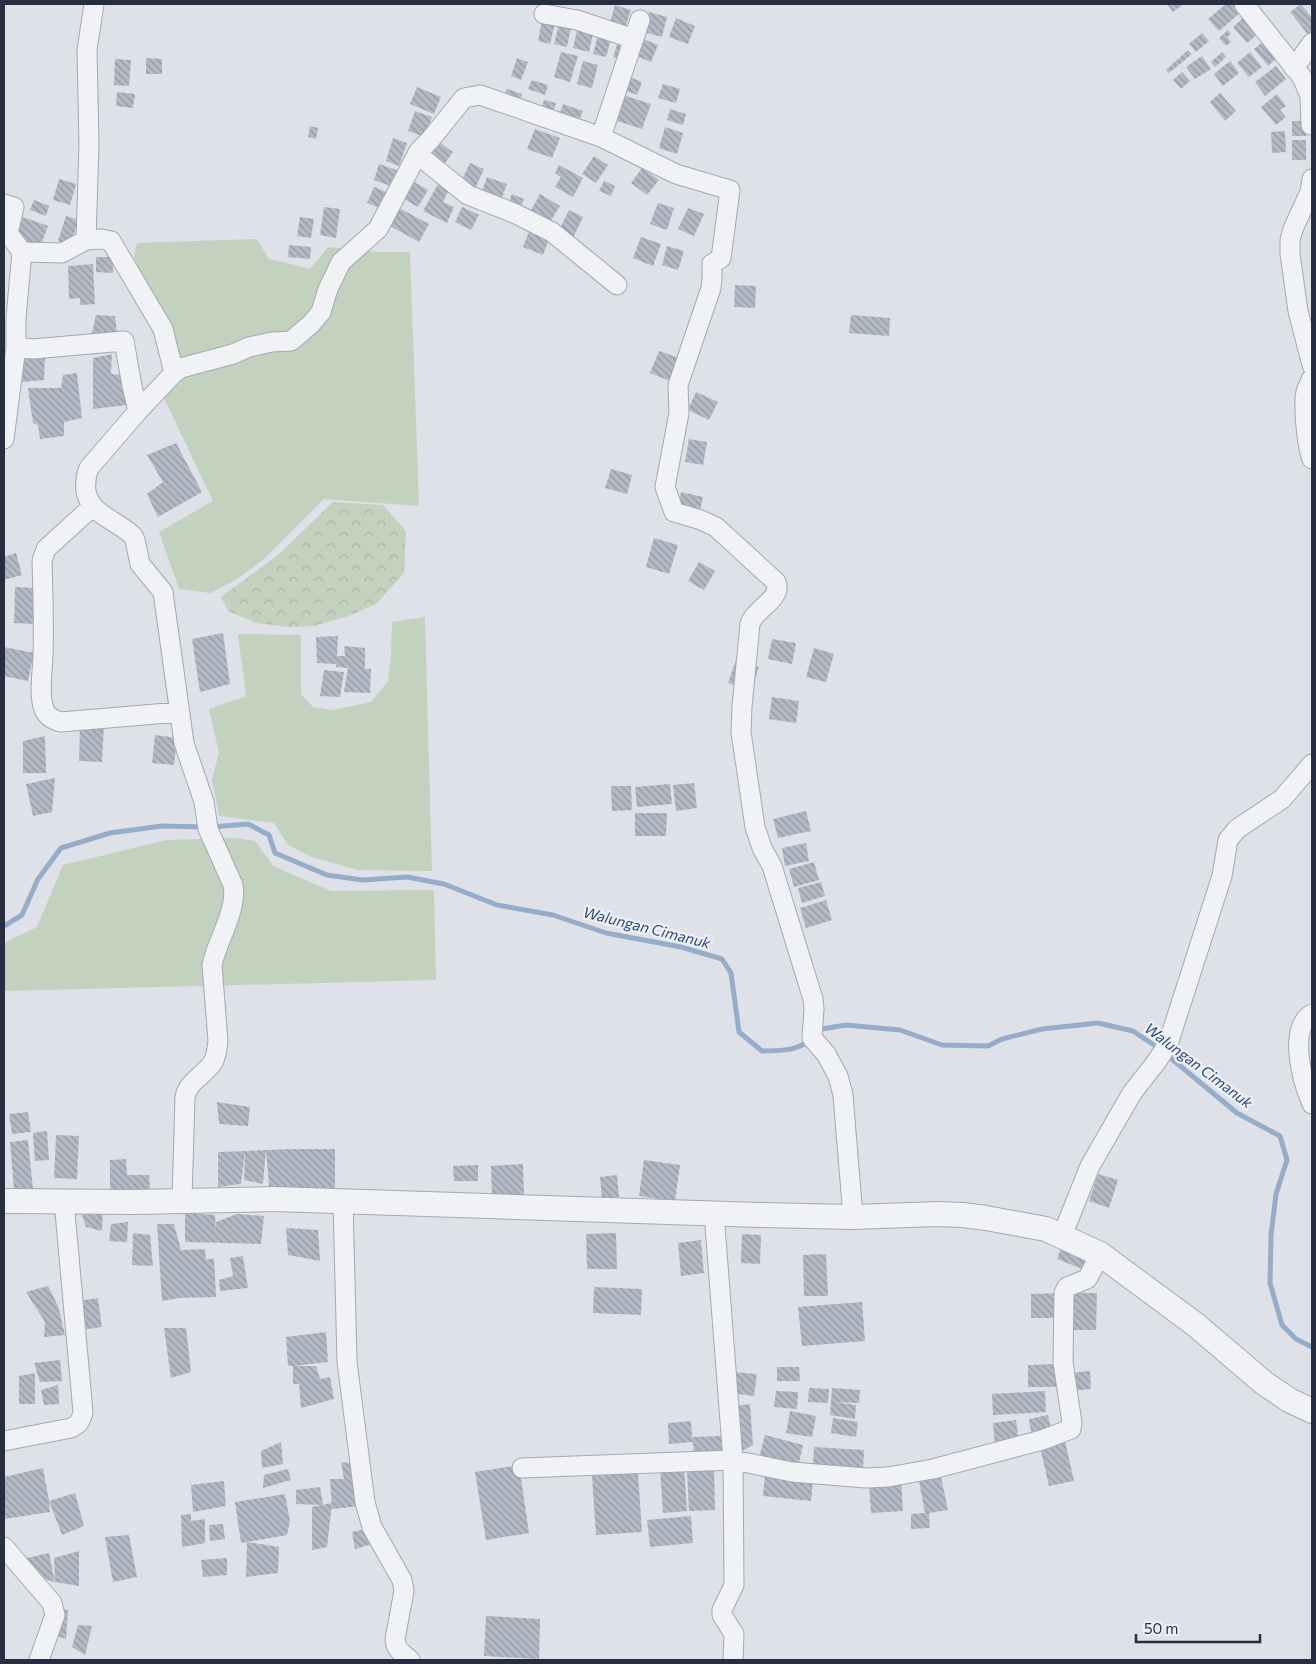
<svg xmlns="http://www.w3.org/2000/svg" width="1316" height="1664" font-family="Commissioner,sans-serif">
<defs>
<pattern id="forest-crowns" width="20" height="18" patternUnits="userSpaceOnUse" patternTransform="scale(1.25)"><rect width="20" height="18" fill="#c2d2be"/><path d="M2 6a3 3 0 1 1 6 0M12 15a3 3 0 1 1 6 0" fill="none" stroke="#a7b5a4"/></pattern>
<pattern id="building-back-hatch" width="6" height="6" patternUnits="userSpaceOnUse" patternTransform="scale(1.25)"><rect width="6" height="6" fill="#b4bac5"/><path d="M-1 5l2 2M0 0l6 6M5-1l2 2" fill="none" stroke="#9298a1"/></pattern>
</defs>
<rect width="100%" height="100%" fill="#dee1e8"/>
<path fill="#c2d2be" d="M 257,239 L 269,259 L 310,269 L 328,247 L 380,252 L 410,252 L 419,506 L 324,499 L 263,560 L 237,579 L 210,593 L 179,589 L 159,532 L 213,501 L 164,398 L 181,382 L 179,357 L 134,258 L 137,243 Z
M 425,617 L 432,871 L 358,870 L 311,857 L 288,845 L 274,823 L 219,816 L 212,779 L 219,753 L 209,709 L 246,696 L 238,634 L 301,635 L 301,694 L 313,707 L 332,710 L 371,702 L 388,681 L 391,657 L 392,622 Z
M 234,838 L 255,841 L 273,866 L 331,891 L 434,890 L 436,980 L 4,991 L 4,943 L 37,927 L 63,865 L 167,840 Z"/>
<path fill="url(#forest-crowns)" d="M 333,502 L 383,505 L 406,531 L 404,573 L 376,604 L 346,617 L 313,626 L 288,627 L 256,623 L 228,611 L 221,597 L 278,555 Z"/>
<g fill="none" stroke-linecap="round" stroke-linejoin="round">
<path stroke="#96adca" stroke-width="5" d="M 212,827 L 248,824 L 269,835 L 275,853 L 327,875 L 362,880 L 407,877 L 444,884 L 497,905 L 553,915 L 606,933 L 681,947 L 722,959 L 731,973 L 739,1032 L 762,1051 C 778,1051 797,1051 810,1040
M 4,926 L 22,915 L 38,879 L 61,848 L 110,833 L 162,826 L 204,827
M 818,1032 L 822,1029 L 846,1025 L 900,1030 L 942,1045 L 988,1046 L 1002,1039 L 1042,1029 L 1098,1023 L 1133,1031 L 1160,1049
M 1167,1055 L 1237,1113 L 1280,1136 L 1287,1160 L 1276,1194 L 1271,1235 L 1270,1283 L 1282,1325 L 1296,1339 L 1312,1347"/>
</g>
<path fill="url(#building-back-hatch)" d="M 1167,4 L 1184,4 L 1173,12 Z
M 1226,4 L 1233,4 L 1241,12 L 1219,31 L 1208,19 Z
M 1301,4 L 1312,18 L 1312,35 L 1310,37 L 1290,12 Z
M 615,5 L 631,10 L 624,31 L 609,26 Z
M 649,12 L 667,17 L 662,37 L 644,32 Z
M 1245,16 L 1260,32 L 1247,43 L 1233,27 Z
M 676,18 L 695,26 L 688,44 L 669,37 Z
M 542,20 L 555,23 L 550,44 L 538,41 Z
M 560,20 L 572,23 L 567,47 L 554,44 Z
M 578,26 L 594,29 L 589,52 L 573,48 Z
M 1228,30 L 1231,34 L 1227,37 L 1231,42 L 1226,46 L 1219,38 Z
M 599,31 L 612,35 L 606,57 L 593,54 Z
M 1202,33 L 1209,41 L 1196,52 L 1189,44 Z
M 641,38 L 658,45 L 651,62 L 634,55 Z
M 1268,38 L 1281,54 L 1268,66 L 1254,49 Z
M 619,39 L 628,42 L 622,60 L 613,57 Z
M 1188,50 L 1192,54 L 1169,73 L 1166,70 Z
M 561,52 L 578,56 L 570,82 L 554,77 Z
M 1222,52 L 1226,57 L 1215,67 L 1211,62 Z
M 1250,52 L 1262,67 L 1249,77 L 1237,63 Z
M 1202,56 L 1211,69 L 1195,79 L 1186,67 Z
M 146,58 L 162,59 L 162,74 L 146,74 Z
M 517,58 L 528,62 L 521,80 L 511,76 Z
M 115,59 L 131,60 L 129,86 L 114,85 Z
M 583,61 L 598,65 L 592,88 L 577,84 Z
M 1230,61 L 1239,73 L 1223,86 L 1214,74 Z
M 1276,66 L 1286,79 L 1265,96 L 1255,82 Z
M 1182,72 L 1190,81 L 1181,89 L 1173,80 Z
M 629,77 L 642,82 L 637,95 L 624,90 Z
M 532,80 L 548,85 L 545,95 L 528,89 Z
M 663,84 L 680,89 L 676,103 L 658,98 Z
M 417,87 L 441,97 L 434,114 L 410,104 Z
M 507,89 L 522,94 L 519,104 L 503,98 Z
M 117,92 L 135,94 L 133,108 L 116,106 Z
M 1220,93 L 1236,111 L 1225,121 L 1210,102 Z
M 1277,94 L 1286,106 L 1280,110 L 1286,117 L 1276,125 L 1261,107 Z
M 623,95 L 651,104 L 642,129 L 614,120 Z
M 544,100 L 556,103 L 552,115 L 541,111 Z
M 563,104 L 583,111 L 578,123 L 559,116 Z
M 670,109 L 686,114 L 683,125 L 667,120 Z
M 415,111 L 432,117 L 425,137 L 408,131 Z
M 1292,121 L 1306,121 L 1306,136 L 1292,136 Z
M 310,126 L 318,128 L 316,139 L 308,137 Z
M 665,127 L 683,133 L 677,154 L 659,148 Z
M 535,129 L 560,138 L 552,158 L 527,149 Z
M 1285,131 L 1286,152 L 1272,153 L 1271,132 Z
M 393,138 L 407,143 L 399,166 L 386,161 Z
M 1292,140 L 1306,140 L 1306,160 L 1292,160 Z
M 439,142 L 453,152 L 443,166 L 429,155 Z
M 594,156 L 608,165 L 596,183 L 582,174 Z
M 470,163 L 484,169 L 475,189 L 461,182 Z
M 379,164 L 399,171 L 393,187 L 374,180 Z
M 559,165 L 583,178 L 573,197 L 555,187 L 561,177 L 555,173 Z
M 642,168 L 659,180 L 647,195 L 631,183 Z
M 487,177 L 507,184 L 500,202 L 481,194 Z
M 59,179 L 76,184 L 70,205 L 53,200 Z
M 604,181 L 615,186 L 611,196 L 599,191 Z
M 414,182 L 428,190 L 418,207 L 404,199 Z
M 439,182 L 450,188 L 443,202 L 454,207 L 447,223 L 423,211 Z
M 374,187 L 389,193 L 382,209 L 367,203 Z
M 512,194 L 524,199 L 520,208 L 508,203 Z
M 540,194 L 560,206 L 548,225 L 529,214 Z
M 34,200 L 49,206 L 46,216 L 30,210 Z
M 658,203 L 674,208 L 667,230 L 650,224 Z
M 324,207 L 340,209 L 336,238 L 320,235 Z
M 462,207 L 479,215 L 471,230 L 455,222 Z
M 399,208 L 429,224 L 419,242 L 390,226 Z
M 688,208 L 704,214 L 694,236 L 678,229 Z
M 569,210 L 583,217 L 571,242 L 557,235 Z
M 66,216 L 79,220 L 70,245 L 58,241 Z
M 23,217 L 48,226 L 40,247 L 16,239 Z
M 300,217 L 314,219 L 311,238 L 297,236 Z
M 530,229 L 550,237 L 543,255 L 523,247 Z
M 641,237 L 661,244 L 653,266 L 633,258 Z
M 289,245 L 311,247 L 310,259 L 288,257 Z
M 667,246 L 684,251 L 678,270 L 662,265 Z
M 96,257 L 113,257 L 113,273 L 96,272 Z
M 93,264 L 95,304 L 80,305 L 80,298 L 69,299 L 68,266 Z
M 735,285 L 756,286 L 755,308 L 734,307 Z
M 96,315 L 115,316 L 118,342 L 91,337 Z
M 851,315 L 890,318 L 889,336 L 849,333 Z
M 659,351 L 679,358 L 670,381 L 650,373 Z
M 112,354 L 111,374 L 125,375 L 127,405 L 93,409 L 93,358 Z
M 22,355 L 45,356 L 44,380 L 22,382 Z
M 77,373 L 82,418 L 64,422 L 64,436 L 40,439 L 38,425 L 33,423 L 28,388 L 61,388 L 63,375 Z
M 696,392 L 718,402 L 709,420 L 688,410 Z
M 689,439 L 707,442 L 703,465 L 685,462 Z
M 176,443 L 202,492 L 158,517 L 147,494 L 163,482 L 147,455 Z
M 611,469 L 632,475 L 627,494 L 605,488 Z
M 681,492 L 703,497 L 699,515 L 678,510 Z
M 654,538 L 678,545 L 669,574 L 646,567 Z
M 16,553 L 22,575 L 4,580 L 4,557 Z
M 699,562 L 715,571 L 704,590 L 688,581 Z
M 15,587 L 37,588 L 36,624 L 14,623 Z
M 223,633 L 230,684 L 200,692 L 192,639 Z
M 338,636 L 337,656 L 345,656 L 344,646 L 365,648 L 365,669 L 371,669 L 370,693 L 344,692 L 348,668 L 336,667 L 336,664 L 317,663 L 316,637 Z
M 772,639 L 796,643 L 792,664 L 768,659 Z
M 4,647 L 34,653 L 28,681 L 4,676 Z
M 814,648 L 834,654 L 826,682 L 806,677 Z
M 736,660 L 759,667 L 751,691 L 728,683 Z
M 324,670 L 344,672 L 340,697 L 320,696 Z
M 772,697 L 799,701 L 796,723 L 769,719 Z
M 80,724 L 104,725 L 102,762 L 79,761 Z
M 155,735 L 177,738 L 174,765 L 152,763 Z
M 45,736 L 46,773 L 23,773 L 23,741 Z
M 55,778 L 52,812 L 33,816 L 26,784 Z
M 694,783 L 697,808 L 676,811 L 673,785 Z
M 670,784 L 672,804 L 637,807 L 635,787 Z
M 611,786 L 631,786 L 632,810 L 612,811 Z
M 806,811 L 811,831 L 778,838 L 773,819 Z
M 635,813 L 667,813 L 666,836 L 635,836 Z
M 806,843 L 809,861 L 785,866 L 782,848 Z
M 814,862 L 819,880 L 794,887 L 789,869 Z
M 821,882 L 825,896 L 802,903 L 798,888 Z
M 826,900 L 832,920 L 806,928 L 800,908 Z
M 217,1102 L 250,1107 L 248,1126 L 219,1124 Z
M 28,1112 L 31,1132 L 12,1134 L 9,1114 Z
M 47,1131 L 49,1160 L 35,1161 L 33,1133 Z
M 56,1135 L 79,1136 L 77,1179 L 54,1178 Z
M 28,1140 L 33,1189 L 14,1190 L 10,1142 Z
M 288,1149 L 335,1149 L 335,1189 L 288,1189 L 269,1186 L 266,1150 Z
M 266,1150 L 263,1184 L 244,1180 L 245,1151 Z
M 245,1151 L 241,1184 L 218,1187 L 218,1152 Z
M 126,1159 L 127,1175 L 149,1175 L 150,1191 L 110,1192 L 110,1160 Z
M 644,1160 L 680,1165 L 675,1201 L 639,1196 Z
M 523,1164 L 524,1197 L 492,1199 L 491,1166 Z
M 478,1165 L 478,1181 L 454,1181 L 453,1166 Z
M 1098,1174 L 1118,1180 L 1109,1208 L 1089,1201 Z
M 617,1175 L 619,1197 L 602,1198 L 600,1177 Z
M 103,1208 L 102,1231 L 86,1227 L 82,1215 Z
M 185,1213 L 215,1215 L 216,1232 L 216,1222 L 237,1214 L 264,1216 L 261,1244 L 185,1242 Z
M 128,1222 L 127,1242 L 109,1241 L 111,1224 Z
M 157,1224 L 174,1224 L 181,1250 L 205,1249 L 206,1260 L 214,1258 L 216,1297 L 179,1298 L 162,1301 Z
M 286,1228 L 318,1230 L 320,1261 L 288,1255 Z
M 133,1233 L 150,1235 L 153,1266 L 132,1265 Z
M 616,1233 L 617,1269 L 587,1269 L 586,1234 Z
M 742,1234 L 761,1235 L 760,1264 L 741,1263 Z
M 701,1240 L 704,1273 L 681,1276 L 678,1243 Z
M 1063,1243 L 1096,1256 L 1090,1272 L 1057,1259 Z
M 826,1254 L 828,1296 L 804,1296 L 803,1255 Z
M 243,1256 L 248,1288 L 220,1291 L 219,1280 L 233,1276 L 230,1258 Z
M 48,1286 L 58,1306 L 65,1335 L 44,1337 L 45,1322 L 26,1292 Z
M 594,1287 L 642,1289 L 641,1315 L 593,1313 Z
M 1060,1293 L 1061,1318 L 1031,1318 L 1031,1294 Z
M 1069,1293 L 1097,1293 L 1096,1330 L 1069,1330 Z
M 98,1298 L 102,1327 L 81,1330 L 79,1301 Z
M 862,1302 L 865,1341 L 802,1346 L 798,1307 Z
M 164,1328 L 186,1328 L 191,1372 L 171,1378 Z
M 326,1332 L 328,1362 L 293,1366 L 316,1366 L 320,1379 L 330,1377 L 334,1399 L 301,1408 L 299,1384 L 293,1384 L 293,1366 L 288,1366 L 286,1337 Z
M 60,1360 L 62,1381 L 40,1382 L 34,1363 Z
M 1057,1364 L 1057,1387 L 1028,1387 L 1028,1365 Z
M 777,1367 L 799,1367 L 800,1381 L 777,1381 Z
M 1090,1371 L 1091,1389 L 1070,1391 L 1068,1373 Z
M 734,1372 L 757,1374 L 754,1396 L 731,1393 Z
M 35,1373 L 35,1404 L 19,1404 L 19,1376 Z
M 58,1385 L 59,1404 L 44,1405 L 41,1390 Z
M 809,1388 L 829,1389 L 828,1403 L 808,1402 Z
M 832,1388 L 860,1390 L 859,1403 L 834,1402 L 856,1405 L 855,1419 L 830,1415 Z
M 776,1391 L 798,1392 L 797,1409 L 774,1407 Z
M 1045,1391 L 1046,1412 L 993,1415 L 992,1394 Z
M 750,1404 L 753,1445 L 738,1453 L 735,1406 Z
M 790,1411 L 816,1416 L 812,1437 L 786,1433 Z
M 1048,1415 L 1051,1428 L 1031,1432 L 1029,1419 Z
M 833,1418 L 858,1422 L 856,1437 L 831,1433 Z
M 1016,1420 L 1019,1442 L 995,1445 L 993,1423 Z
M 691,1421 L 692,1437 L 721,1436 L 722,1457 L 694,1459 L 693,1442 L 669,1444 L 668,1423 Z
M 765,1435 L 803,1445 L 798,1467 L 759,1458 Z
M 1065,1441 L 1074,1481 L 1049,1486 L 1040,1447 Z
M 281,1442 L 283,1464 L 262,1468 L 261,1451 Z
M 814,1447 L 864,1450 L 863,1472 L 813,1468 Z
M 341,1462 L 356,1464 L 360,1506 L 332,1509 L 330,1479 L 344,1479 Z
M 519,1465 L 529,1533 L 486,1540 L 475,1472 Z
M 684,1467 L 687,1511 L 663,1513 L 660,1468 Z
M 43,1468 L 49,1501 L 75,1493 L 84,1526 L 62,1535 L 49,1501 L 50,1512 L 4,1519 L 4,1477 Z
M 288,1469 L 291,1480 L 263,1488 L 264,1475 Z
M 714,1469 L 715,1510 L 689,1511 L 687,1470 Z
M 638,1473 L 642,1532 L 596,1535 L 592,1476 Z
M 765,1475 L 813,1480 L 811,1501 L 763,1496 Z
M 941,1477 L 948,1510 L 929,1513 L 930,1528 L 911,1529 L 911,1514 L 925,1513 L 919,1481 Z
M 901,1480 L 903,1511 L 871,1513 L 869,1482 Z
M 224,1481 L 226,1506 L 193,1512 L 191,1485 Z
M 320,1487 L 323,1505 L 296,1504 L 296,1490 Z
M 285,1494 L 290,1521 L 287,1535 L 241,1543 L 235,1502 Z
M 332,1503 L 327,1547 L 312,1550 L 312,1507 Z
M 191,1514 L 191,1521 L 205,1519 L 205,1543 L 182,1547 L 181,1515 Z
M 691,1516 L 693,1543 L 650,1547 L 647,1520 Z
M 223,1524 L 225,1539 L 210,1541 L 209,1525 Z
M 367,1529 L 372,1544 L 355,1549 L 352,1532 Z
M 129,1535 L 137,1577 L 113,1582 L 105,1537 Z
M 247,1542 L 279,1547 L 278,1573 L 246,1577 Z
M 79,1551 L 79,1586 L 55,1582 L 26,1574 L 27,1558 L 49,1553 L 55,1582 L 54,1558 Z
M 227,1558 L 227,1575 L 203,1577 L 201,1560 Z
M 54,1609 L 68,1610 L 66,1639 L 53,1635 Z
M 486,1616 L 540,1619 L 539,1659 L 484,1656 Z
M 78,1625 L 92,1626 L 85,1655 L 72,1647 Z"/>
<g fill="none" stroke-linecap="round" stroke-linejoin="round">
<defs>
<path id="minor" d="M 94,4 L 87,50 L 89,144 L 86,240 L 101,239 L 111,241 L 163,329 L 174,373
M 1244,4 L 1302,77 L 1310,96 L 1311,125
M 544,14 L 577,20 L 634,39
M 640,20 L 601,137 L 676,174 L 730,190 L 721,258 L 712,264 L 712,278 L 711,288 L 678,385 L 679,413 L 665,487 L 674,512 L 701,520 L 716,527 L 776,582 C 783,599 754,609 750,624 L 742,706 L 741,732 L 755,827 L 762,848 L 772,866 L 813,999 L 814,1009 L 812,1038 L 826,1054 L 838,1076 L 843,1095 L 853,1217
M 1294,68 L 1312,43
M 417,154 L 468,195 L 514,213 L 552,232 L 617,285
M 1312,179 L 1310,192 L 1293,229 L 1290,240 L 1290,254 L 1298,311 L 1312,365
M 4,204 L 14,207 L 8,233 L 22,252 L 16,318 L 16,347 L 33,349 L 124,341 L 132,386 L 138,411
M 22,252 L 62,253 L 86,240
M 1312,378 C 1310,383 1307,387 1306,392 C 1303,406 1307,447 1312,459
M 4,439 L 16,347
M 92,507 L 46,549 L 42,561 C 43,592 44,623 43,655 C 43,670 38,694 44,709 C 47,717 53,720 61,722 L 179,712
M 1312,1014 C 1287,1029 1303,1083 1312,1104
M 182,1200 L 185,1097 C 188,1081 205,1075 213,1062 C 217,1055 217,1048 218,1041 L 212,965 C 217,940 238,910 233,885 L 208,829 L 204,802 L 184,743 L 163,592 L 140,564 L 135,540 L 133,536 C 117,520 90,515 86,491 C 85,483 86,475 89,468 L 138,411 L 174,373 L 181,368 L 233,354 L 249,347 L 272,342 L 291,341 L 311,324 L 321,312 L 328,289 L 341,262 L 378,229 L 419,151 L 430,140 L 464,98 L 480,95 L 601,137
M 343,1201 L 347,1362 L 365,1502 L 372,1527 L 402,1580 L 404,1591 L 395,1639 C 395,1649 403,1654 410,1660
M 1062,1236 L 1090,1166 L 1132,1093 L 1157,1061 L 1168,1044 L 1222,876 L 1228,840 L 1237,829 L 1282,799 L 1312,764
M 4,1441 L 71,1428 C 79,1424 81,1421 83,1412 L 64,1201
M 522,1468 L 733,1460 L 714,1213
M 4,1547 L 52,1603 L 55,1615 L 39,1660
M 733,1660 L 734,1634 L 722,1615 L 722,1610 L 734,1585 L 733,1460 L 792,1472 L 866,1478 L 888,1477 L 933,1469 L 1042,1440 L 1071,1429 L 1072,1423 L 1063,1362 L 1064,1293 L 1067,1287 L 1087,1279 L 1089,1276 L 1100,1254"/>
<path id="tertiary" d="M 4,1201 L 135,1202 L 274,1199 L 759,1215 L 853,1217 L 938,1214 L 963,1215 L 986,1218 L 1046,1229 L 1100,1254 L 1196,1325 L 1264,1383 L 1289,1400 L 1312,1411"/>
</defs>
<use href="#minor" stroke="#a3a8b2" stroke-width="21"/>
<use href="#tertiary" stroke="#a3a8b2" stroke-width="26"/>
<use href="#minor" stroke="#f0f2f6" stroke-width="19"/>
<use href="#tertiary" stroke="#f0f2f6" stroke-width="24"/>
</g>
<g text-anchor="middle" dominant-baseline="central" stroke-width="4.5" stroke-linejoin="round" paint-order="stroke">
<g font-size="15" font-style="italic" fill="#2e4b75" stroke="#edf0f6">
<text transform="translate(647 927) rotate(14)">Walungan Cimanuk</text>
<text transform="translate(1199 1065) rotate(37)">Walungan Cimanuk</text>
</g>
</g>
<rect width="1316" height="1664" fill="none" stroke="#262e3f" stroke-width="10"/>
<path d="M1136 1634v8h124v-8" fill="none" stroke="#262e3f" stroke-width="2.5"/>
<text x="1144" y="1634" font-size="15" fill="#262e3f" stroke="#edf0f6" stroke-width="4" paint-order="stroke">50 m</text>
</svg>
